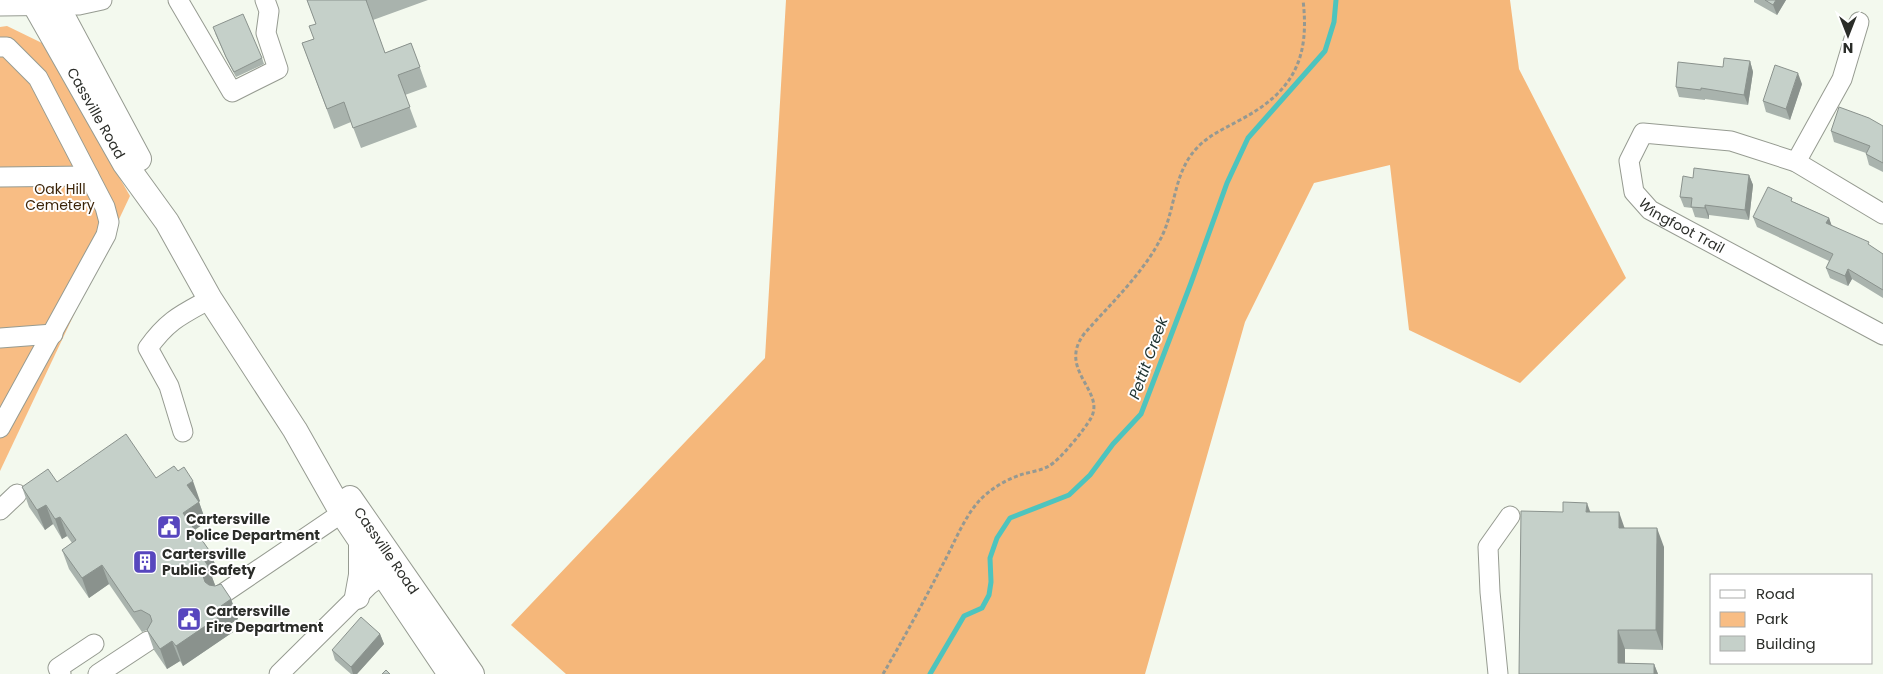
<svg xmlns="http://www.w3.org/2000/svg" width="1883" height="674" font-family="Poppins,sans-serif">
<rect width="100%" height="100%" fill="#f3f9ee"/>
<path fill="#f8bd84" d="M 7,26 L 42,43 L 130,196 L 0,471 L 0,27 Z"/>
<path fill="#f5b77a" d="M 786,0 L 1510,0 L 1519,69 L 1626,278 L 1520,383 L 1409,330 L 1390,165 L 1314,183 L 1245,322 L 1145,674 L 566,674 L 511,625 L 765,358 Z"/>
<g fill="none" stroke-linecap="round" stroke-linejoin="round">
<path stroke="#4dc4be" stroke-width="5" d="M 930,674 L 964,616 L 982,608 L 989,595 L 991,582 L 990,558 L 997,538 L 1010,518 L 1069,495 L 1090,475 L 1113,444 L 1141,414 L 1191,283 L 1227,183 L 1248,138 L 1325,51 L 1334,22 L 1336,0"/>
<defs>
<g id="minor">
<path d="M 178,0 L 232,92 L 278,69 L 266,33 L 269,11 L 265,0"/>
<path d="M 0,6 L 79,5 L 102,0"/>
<path d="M 0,47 L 7,47 L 38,78 L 105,207 L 109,222 L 106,235 L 0,428"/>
<path d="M 1796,162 L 1842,79 L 1859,22"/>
<path d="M 0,177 L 89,176"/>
<path id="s1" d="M 1883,214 L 1796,162 L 1731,141 L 1643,133 L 1629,161 L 1634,192 L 1650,210 L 1883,335"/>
<path d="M 0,338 L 53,334"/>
<path d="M 183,432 L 169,386 L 148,348 C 168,320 181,315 210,299"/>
<path d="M 0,510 L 17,494"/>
<path d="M 221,595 L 342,513"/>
<path d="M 61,674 L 58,668 L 94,644"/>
<path d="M 98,674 L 148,641"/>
<path d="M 279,674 L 369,585 L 394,567"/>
<path d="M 1498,674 L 1490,592 L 1488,547 L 1510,516"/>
</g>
<g id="major">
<path id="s2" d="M 32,0 L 125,164 L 167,222 L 210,299 L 295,430 L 342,513 L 450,674"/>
<path d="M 54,0 L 139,159"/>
<path id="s3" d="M 350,498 L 472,674"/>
<path d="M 357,597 L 361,575 L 361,542"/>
</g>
</defs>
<use href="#minor" stroke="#969b91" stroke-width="21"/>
<use href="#major" stroke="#969b91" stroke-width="26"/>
<path stroke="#959992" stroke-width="3" stroke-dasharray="4 2.5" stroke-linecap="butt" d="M 883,674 C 904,638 924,601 943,564 C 954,544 963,519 979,501 C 989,490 1005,480 1020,475 C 1029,472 1040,471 1049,466 C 1060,460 1085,429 1091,418 C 1106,391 1057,370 1084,334 C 1111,303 1144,273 1162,236 C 1174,211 1174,181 1189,158 C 1202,138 1220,131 1240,120 C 1293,92 1310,59 1303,0"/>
<use href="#minor" stroke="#fff" stroke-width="19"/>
<use href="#major" stroke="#fff" stroke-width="24"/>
</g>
<path fill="#a9b3ad" d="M 307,0 L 428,0 L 373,20 L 385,53 L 411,43 L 427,87 L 405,95 L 417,127 L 361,148 L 351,122 L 334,129 L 302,43 L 314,39 L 316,24 Z
M 1754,0 L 1786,0 L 1777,15 L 1754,2 Z
M 215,33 L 262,58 L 264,64 L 236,77 L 228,62 Z
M 1750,61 L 1753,72 L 1748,105 L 1705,99 L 1705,100 L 1679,97 L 1676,87 L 1723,67 Z
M 1802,84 L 1790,120 L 1766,112 L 1763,101 Z
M 1883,126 L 1883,172 L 1869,165 L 1866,154 L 1866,153 L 1834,142 L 1831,131 Z
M 1749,175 L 1753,185 L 1749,220 L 1709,215 L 1709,219 L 1695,217 L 1692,208 L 1684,207 L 1680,197 L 1693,178 Z
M 1794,202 L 1829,218 L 1831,225 L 1870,246 L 1883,254 L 1883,298 L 1852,279 L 1848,286 L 1830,278 L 1826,268 L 1829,261 L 1757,227 L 1753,217 Z
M 156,478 L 200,501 L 199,502 L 206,522 L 195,530 L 211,553 L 218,573 L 212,577 L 215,585 L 214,586 L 231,599 L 238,619 L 230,624 L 233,632 L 183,666 L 180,661 L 167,669 L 154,650 L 147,630 L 142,632 L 109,584 L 89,598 L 69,569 L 62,550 L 72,543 L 67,536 L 62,539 L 53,524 L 45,530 L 29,507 L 22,487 L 57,482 Z
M 1590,512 L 1624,528 L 1664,547 L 1663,650 L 1625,649 L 1625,663 L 1654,664 L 1658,674 L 1519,674 Z
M 380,634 L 384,644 L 357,674 L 351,674 L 335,660 L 332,650 Z"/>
<path fill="#8a928d" d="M 1776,0 L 1786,0 L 1777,15 L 1773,5 Z
M 1750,61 L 1753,72 L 1748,105 L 1744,95 Z
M 1798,73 L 1802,84 L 1790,120 L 1786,109 Z
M 1749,175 L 1753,185 L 1749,220 L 1745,210 Z
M 1705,205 L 1709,215 L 1709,219 L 1705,208 Z
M 1829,218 L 1833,229 L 1826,223 Z
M 1848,269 L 1852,279 L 1848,286 L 1845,276 Z
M 193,481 L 200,501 L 194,505 L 187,485 Z
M 199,502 L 206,522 L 190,533 L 183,513 Z
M 1587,503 L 1594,522 L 1586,512 Z
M 46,505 L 53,524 L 45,530 L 37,510 Z
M 1619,512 L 1626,532 L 1619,528 Z
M 60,517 L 67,536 L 62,539 L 55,519 Z
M 1657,528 L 1664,547 L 1663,650 L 1656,630 Z
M 211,553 L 218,573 L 212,577 L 215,585 L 211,591 L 210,596 L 203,576 L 203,558 Z
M 102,565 L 109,584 L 89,598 L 82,578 Z
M 231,599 L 238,619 L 230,624 L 233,632 L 183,666 L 176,646 L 221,606 Z
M 1618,630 L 1625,649 L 1625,674 L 1618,663 Z
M 380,634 L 384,644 L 357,674 L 353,674 L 351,667 Z
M 172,641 L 180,661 L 167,669 L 160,649 Z
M 1654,664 L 1658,674 L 1654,674 Z"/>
<path fill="#c5d0c9" stroke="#8a928d" d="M 307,0 L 367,0 L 366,0 L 385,53 L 411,43 L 420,67 L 398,75 L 410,107 L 353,128 L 344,102 L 327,109 L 302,43 L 314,39 L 309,26 L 316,24 Z
M 1765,0 L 1776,0 L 1773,5 Z
M 243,14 L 262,58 L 234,72 L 226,57 L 213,27 Z
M 1724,58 L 1750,61 L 1744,95 L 1701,88 L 1701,90 L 1676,87 L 1678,62 L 1723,67 Z
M 1775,65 L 1798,73 L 1786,109 L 1763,101 Z
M 1839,107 L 1869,118 L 1883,126 L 1883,163 L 1866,154 L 1870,146 L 1831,131 Z
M 1694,168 L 1749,175 L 1745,210 L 1705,205 L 1705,208 L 1691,207 L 1692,198 L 1680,197 L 1683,176 L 1693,178 Z
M 1768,187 L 1792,198 L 1791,201 L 1829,218 L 1826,223 L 1869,242 L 1868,244 L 1883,254 L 1883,290 L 1848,269 L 1845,276 L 1826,268 L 1833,254 L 1753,217 Z
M 126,434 L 156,478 L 174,466 L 178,471 L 184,467 L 193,481 L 187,485 L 199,502 L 183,513 L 211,553 L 203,558 L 208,566 L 204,571 L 203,576 L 205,582 L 209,585 L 215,586 L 221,584 L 231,599 L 221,606 L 226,612 L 176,646 L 172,641 L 160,649 L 147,630 L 152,621 L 150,615 L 141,610 L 134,612 L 102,565 L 82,578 L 62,550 L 76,540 L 60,517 L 55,519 L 46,505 L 37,510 L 22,487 L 48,469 L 57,482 Z
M 1563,502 L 1587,503 L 1586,512 L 1619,512 L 1619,528 L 1657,528 L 1656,630 L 1618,630 L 1618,663 L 1654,664 L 1654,674 L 1519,674 L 1521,511 L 1563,512 Z
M 361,617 L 380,634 L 351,667 L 332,650 Z
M 386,670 L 390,674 L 382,674 Z"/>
<defs>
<symbol id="civic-square" viewBox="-11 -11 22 22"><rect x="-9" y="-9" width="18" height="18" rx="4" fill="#5746be" stroke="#fff"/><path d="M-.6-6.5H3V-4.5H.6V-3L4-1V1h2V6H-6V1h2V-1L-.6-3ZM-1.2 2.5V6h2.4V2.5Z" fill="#fff"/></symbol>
<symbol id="building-square" viewBox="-11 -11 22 22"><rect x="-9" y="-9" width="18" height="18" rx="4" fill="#5746be" stroke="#fff"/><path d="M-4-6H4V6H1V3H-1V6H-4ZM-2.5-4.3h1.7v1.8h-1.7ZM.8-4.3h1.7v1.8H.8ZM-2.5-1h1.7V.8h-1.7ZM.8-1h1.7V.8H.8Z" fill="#fff"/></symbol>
</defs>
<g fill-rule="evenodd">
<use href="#civic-square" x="155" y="513" width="28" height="28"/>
<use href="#building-square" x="131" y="548" width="28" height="28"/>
<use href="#civic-square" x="175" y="605" width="28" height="28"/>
</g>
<g text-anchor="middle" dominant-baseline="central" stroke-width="4" stroke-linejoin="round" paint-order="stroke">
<g font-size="14" fill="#2b2d29" stroke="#fff">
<text stroke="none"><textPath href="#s2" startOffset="130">Cassville Road</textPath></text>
<text stroke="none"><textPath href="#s1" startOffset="380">Wingfoot Trail</textPath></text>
<text stroke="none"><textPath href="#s3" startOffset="64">Cassville Road</textPath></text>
</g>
<g font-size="14" fill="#3c2408" stroke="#fff">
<text x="60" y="189">Oak Hill<tspan x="60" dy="16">Cemetery</tspan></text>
</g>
<g font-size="14" font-weight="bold" fill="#2b2d29" stroke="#fff" text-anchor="start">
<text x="186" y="519">Cartersville<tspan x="186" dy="16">Police Department</tspan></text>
<text x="162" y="554">Cartersville<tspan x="162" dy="16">Public Safety</tspan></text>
<text x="206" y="611">Cartersville<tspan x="206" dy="16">Fire Department</tspan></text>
</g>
<g font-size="15" font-style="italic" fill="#1c312f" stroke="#fff">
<text transform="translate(1148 358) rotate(-70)">Pettit Creek</text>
</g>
</g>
<rect x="1710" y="574" width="162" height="90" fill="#ffffff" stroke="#aaaba9"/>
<rect x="1720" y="590" width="25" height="8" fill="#ffffff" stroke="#aaaba9"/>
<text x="1756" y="599" font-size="15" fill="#2b2d29">Road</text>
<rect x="1720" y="612" width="25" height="15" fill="#f8bd84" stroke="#aaaba9"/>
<text x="1756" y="624" font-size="15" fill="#2b2d29">Park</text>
<rect x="1720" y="636" width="25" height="15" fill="#c5d0c9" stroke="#aaaba9"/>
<text x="1756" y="649" font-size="15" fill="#2b2d29">Building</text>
<g transform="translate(1848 35) rotate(180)" stroke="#ffffff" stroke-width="4" paint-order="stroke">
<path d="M0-4L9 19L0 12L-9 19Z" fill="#2b2d29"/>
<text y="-8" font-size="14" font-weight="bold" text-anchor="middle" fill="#2b2d29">N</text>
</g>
</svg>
